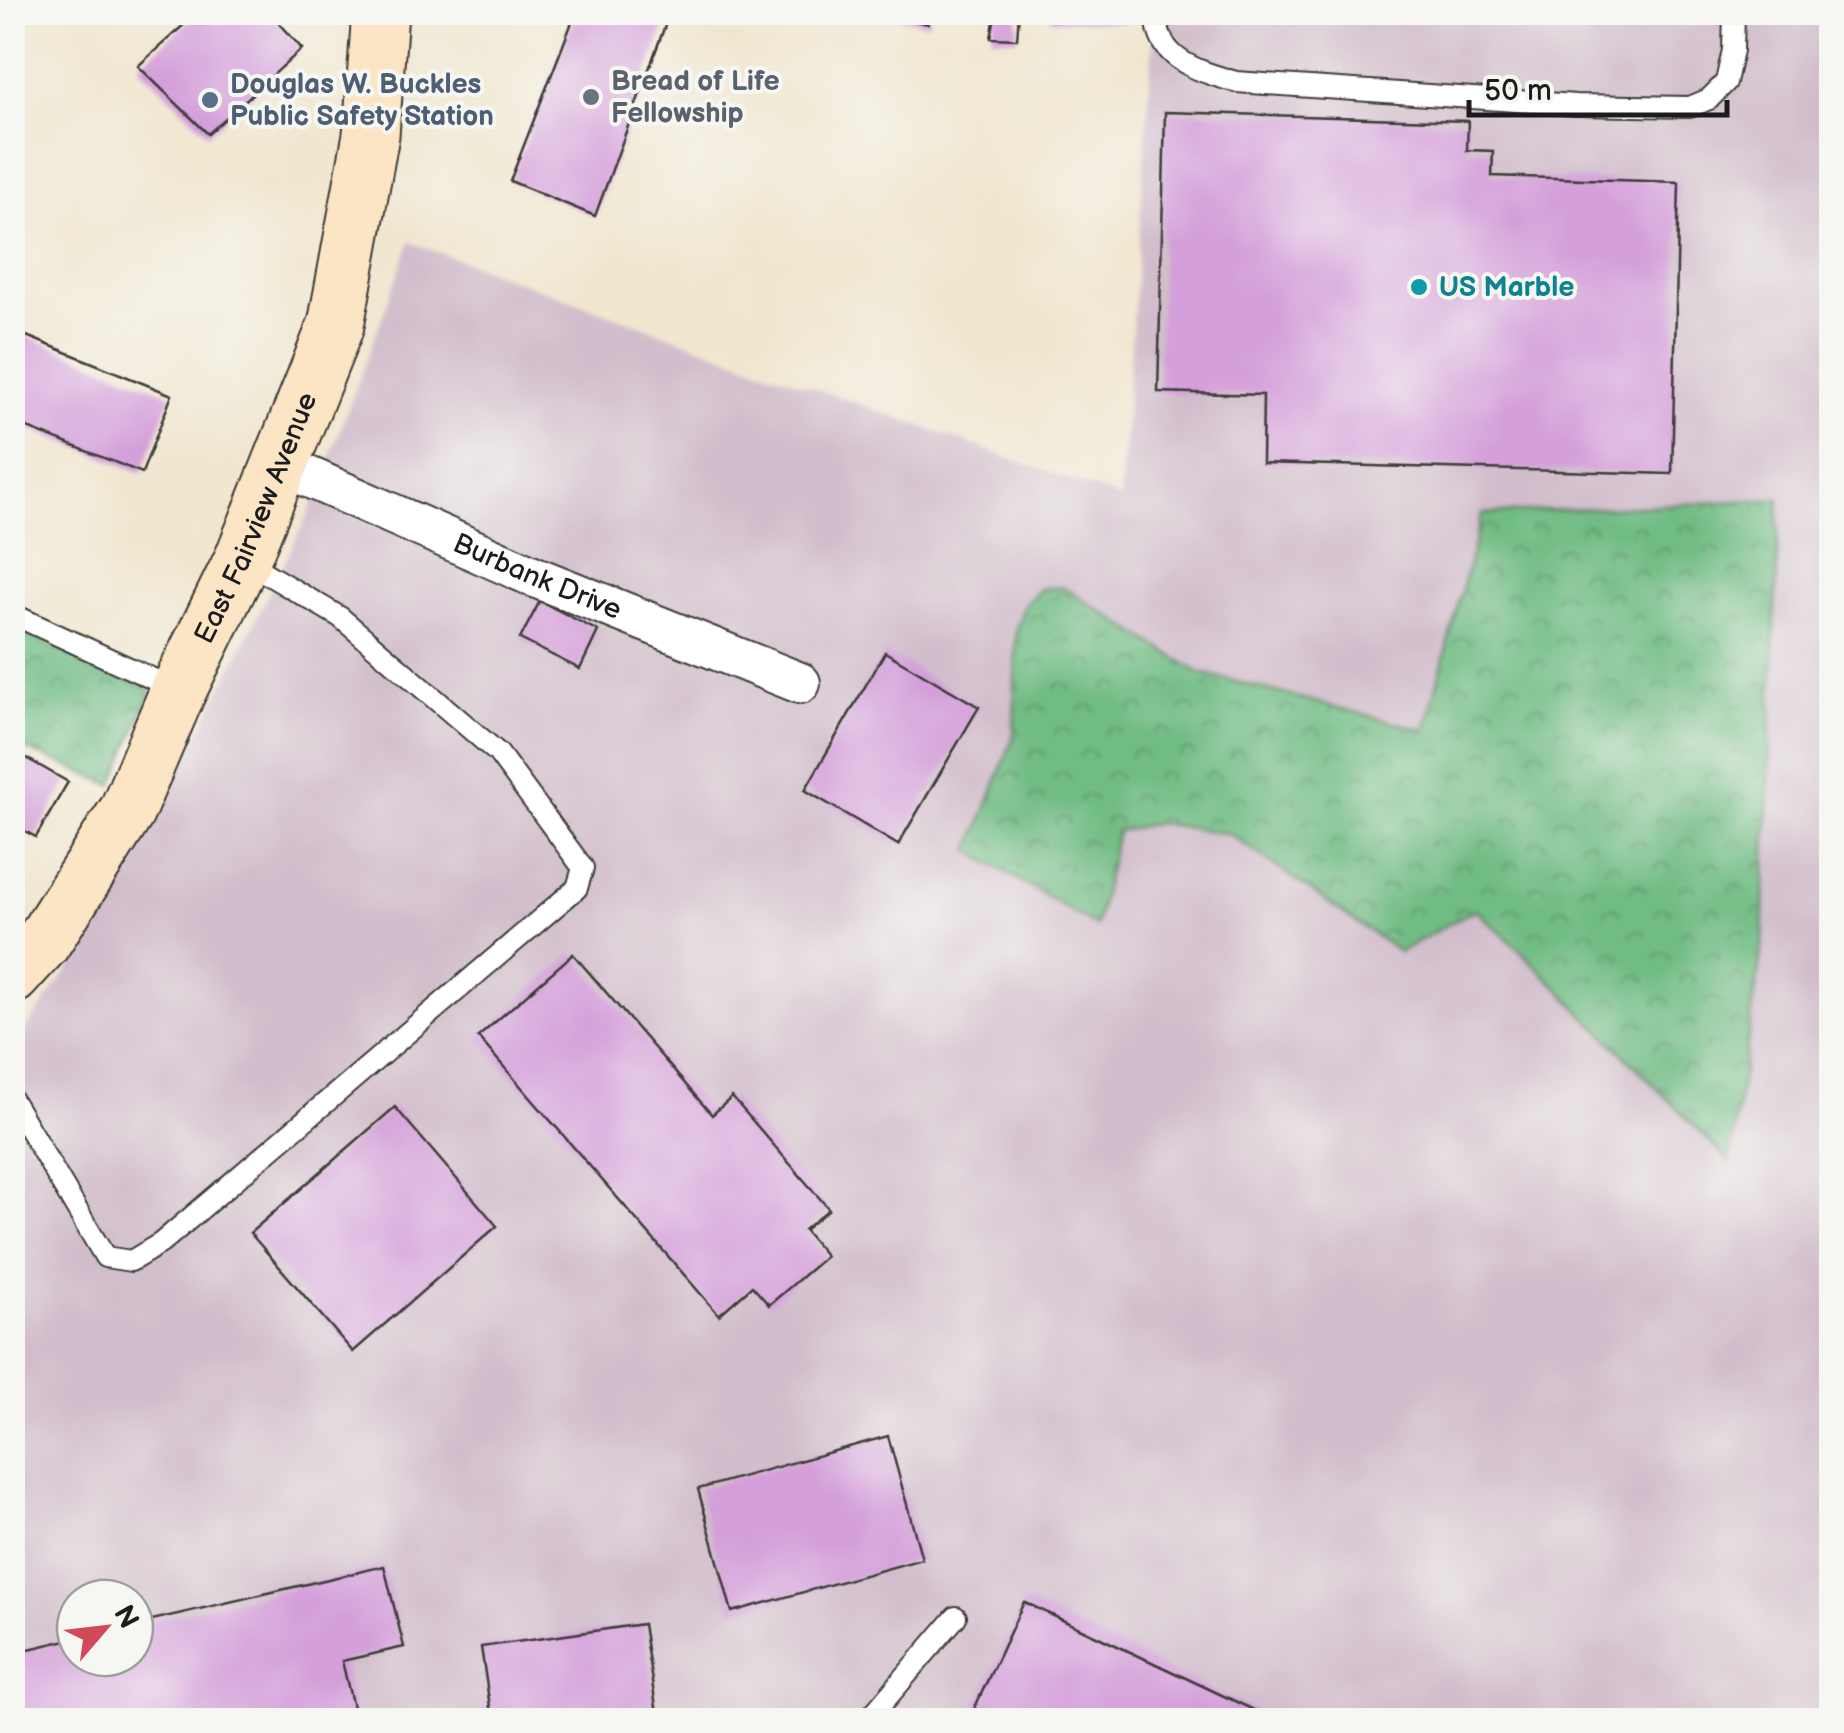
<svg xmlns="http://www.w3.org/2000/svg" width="1844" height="1733" font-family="'Balsamiq Sans',sans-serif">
<defs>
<pattern id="forest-crowns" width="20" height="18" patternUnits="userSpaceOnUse" patternTransform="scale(2.5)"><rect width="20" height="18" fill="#71bc84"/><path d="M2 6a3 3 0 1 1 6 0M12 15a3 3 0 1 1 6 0" fill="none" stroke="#5c986b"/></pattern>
</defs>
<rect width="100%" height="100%" fill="#f6f6f2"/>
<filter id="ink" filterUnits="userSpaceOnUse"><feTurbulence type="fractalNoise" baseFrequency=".01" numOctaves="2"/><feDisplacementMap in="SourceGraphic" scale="20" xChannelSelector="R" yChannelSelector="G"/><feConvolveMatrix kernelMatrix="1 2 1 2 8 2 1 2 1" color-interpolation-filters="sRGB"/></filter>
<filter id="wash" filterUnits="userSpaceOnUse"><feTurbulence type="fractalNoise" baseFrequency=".0048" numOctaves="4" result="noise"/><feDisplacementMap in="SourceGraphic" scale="40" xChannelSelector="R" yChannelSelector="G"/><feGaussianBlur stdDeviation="2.25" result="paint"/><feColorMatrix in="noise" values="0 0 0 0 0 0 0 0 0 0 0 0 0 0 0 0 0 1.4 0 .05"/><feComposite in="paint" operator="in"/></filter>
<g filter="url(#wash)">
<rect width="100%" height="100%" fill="#f1e7d0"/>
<path fill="#d1bdcb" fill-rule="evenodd" d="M 1155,13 L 1831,13 L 1831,1720 L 13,1720 L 13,1047 L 109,913 L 309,513 L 410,242 L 1120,498 ZM 75,1598 L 135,1598 L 135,1658 L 75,1658 Z"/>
<path fill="url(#forest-crowns)" stroke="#466c50" stroke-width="2.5" d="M 1779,499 L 1763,942 L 1729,1161 L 1523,953 L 1475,909 L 1399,952 L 1230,834 L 1158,823 L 1117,831 L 1096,926 L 970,851 L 1014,736 L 1016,630 L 1025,604 L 1041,589 L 1063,587 L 1198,672 L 1425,730 L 1482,514 Z
M 12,627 L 152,691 L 113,785 L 13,744 Z"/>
<g id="blocks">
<path fill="#d49fda" d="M 198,12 L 270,12 L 302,49 L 208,134 L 138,66 Z
M 576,12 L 670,12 L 595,216 L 510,181 Z
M 884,12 L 930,12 L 928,24 L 883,14 Z
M 985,12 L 1019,12 L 1017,39 L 991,38 L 995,16 Z
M 1050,12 L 1127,12 L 1126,23 L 1050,20 Z
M 1165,112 L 1468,121 L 1467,150 L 1493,151 L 1492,176 L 1679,182 L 1672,474 L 1262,463 L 1263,395 L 1158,392 Z
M 19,333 L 172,395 L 142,473 L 12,422 L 12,349 Z
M 540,601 L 598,631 L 580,669 L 520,639 Z
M 885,652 L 979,707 L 898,845 L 805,790 Z
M 21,755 L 68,782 L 36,837 L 12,824 L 12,770 Z
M 573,954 L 712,1115 L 732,1097 L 829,1209 L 804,1230 L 826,1256 L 769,1305 L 752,1286 L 719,1315 L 478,1037 Z
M 395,1107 L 497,1226 L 353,1352 L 250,1233 Z
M 888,1436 L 922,1559 L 732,1612 L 698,1489 Z
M 384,1566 L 404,1647 L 342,1661 L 356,1720 L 12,1720 L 12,1653 L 75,1638 L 75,1658 L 135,1658 L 135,1624 Z
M 1024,1602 L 1275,1720 L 969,1720 Z
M 643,1624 L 658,1720 L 492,1720 L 481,1647 Z"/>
</g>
</g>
<g filter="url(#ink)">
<use href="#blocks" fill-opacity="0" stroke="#3c3a37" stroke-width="2.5"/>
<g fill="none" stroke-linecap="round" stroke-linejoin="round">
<defs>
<path id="lane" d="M 1157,12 C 1154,60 1199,71 1236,82 L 1576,105 L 1690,107 L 1709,99 L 1726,82 L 1733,50 L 1734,12
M 12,614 L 177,690
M 12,1100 L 105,1257 L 131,1261 L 161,1243 L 577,888 L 583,868 L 498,753 L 340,617 L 245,561
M 868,1720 L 956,1617"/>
<g id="street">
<path id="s1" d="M 279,464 L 535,577 L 800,683"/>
</g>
<g id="secondary">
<path id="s2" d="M 12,976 L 43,942 L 127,811 L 178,691 L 242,560 L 336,325 L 371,135 L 380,12"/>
</g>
</defs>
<use href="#lane" stroke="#3c3a37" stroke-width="24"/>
<use href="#street" stroke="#3c3a37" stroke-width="44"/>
<use href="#secondary" stroke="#3c3a37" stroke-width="59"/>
<use href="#lane" stroke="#fff" stroke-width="20"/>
<use href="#street" stroke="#fff" stroke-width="40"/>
<use href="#secondary" stroke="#fce5c4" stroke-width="55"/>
</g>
</g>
<circle fill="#6b7280" stroke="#f6f6f2" stroke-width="4" cx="591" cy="97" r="10"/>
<circle fill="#5c6f8a" stroke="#f6f6f2" stroke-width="4" cx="210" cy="100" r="10"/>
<circle fill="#0f9aa8" stroke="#f6f6f2" stroke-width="4" cx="1419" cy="287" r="10"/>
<g text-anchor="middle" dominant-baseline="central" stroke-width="8" stroke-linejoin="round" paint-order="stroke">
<g font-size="28" font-weight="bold" fill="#5b616d" stroke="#f6f6f2" text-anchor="start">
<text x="611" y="81">Bread of Life<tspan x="611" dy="32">Fellowship</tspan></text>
</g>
<g font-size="28" font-weight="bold" fill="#4e5e75" stroke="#f6f6f2" text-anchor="start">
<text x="230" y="84">Douglas W. Buckles<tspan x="230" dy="32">Public Safety Station</tspan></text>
</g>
<g font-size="28" font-weight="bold" fill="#0d838f" stroke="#f6f6f2" text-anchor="start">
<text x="1439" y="287">US Marble</text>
</g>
<g font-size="28" fill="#1c1c1c" stroke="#f6f6f2">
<text stroke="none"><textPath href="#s2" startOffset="522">East Fairview Avenue</textPath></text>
<text stroke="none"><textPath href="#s1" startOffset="282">Burbank Drive</textPath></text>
</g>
</g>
<rect width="1844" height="1733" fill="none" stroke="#f6f6f2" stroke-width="50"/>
<g transform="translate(105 1628) rotate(62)"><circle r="48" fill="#f6f6f2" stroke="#9f9f9c" stroke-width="2.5"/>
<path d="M0-8L18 38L0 25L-18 38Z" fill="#d1495b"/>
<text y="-15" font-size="28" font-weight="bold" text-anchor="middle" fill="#1c1c1c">N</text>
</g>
<path d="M1469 100v15h258v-15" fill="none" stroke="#1c1c1c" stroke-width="5"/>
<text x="1484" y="100" font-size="30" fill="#1c1c1c" stroke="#f6f6f2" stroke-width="8" paint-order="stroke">50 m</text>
</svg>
